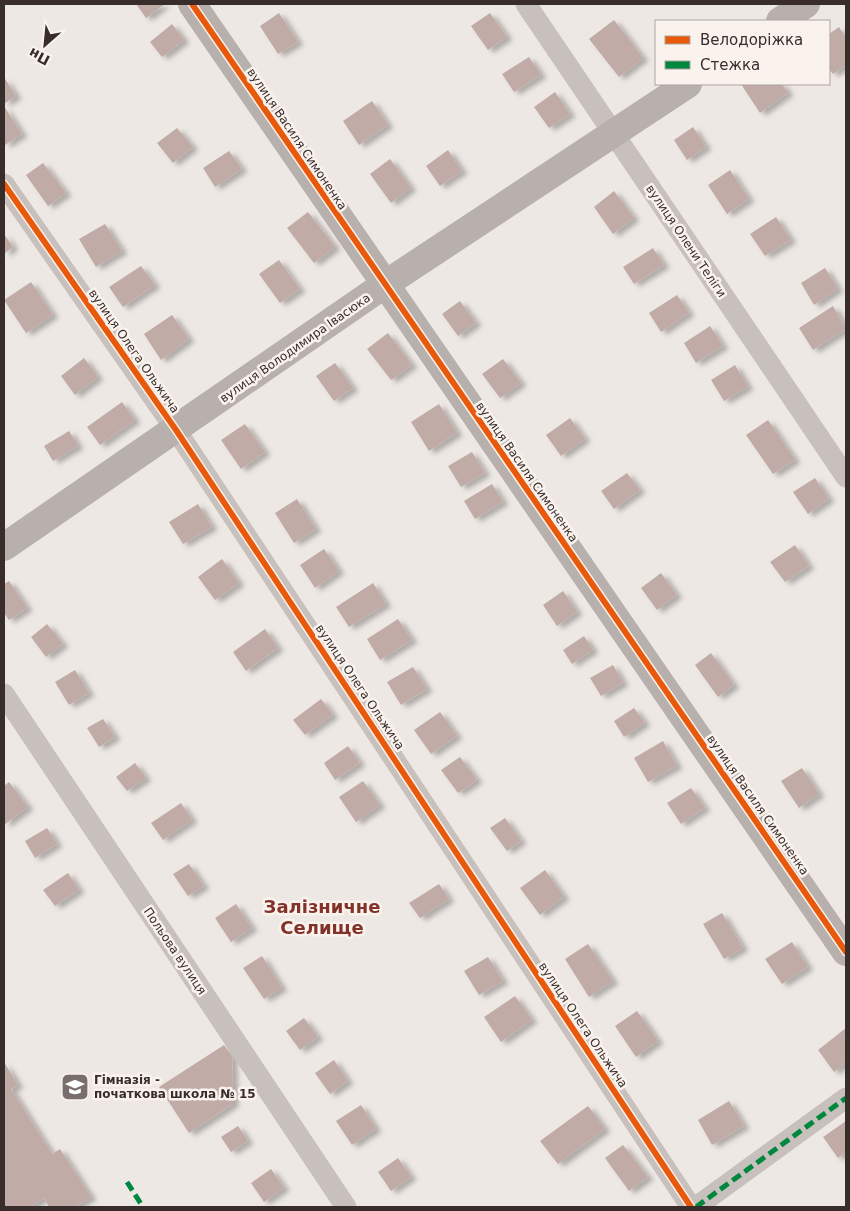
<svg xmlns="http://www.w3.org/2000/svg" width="850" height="1211" font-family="'DejaVu Sans',sans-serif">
<defs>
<filter id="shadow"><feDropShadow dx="5.5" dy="3" stdDeviation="2.5" flood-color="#0004"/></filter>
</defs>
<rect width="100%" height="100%" fill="#eee8e4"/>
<path fill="#c0aba7" filter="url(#shadow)" d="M 136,4 L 165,4 L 146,18 Z
M 279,13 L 298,42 L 278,54 L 260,26 Z
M 490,13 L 507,37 L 488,50 L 471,26 Z
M 614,20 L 643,58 L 619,77 L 589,39 Z
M 172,24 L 184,40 L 162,57 L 150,42 Z
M 839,27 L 846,38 L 846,65 L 833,74 L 829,69 L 829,34 Z
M 529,57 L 541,75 L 514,92 L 502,74 Z
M 4,77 L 16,96 L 4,104 Z
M 741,84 L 782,84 L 788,93 L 760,113 Z
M 555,92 L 570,114 L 549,128 L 534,107 Z
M 372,101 L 388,125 L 359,145 L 343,121 Z
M 4,106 L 22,134 L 5,145 L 4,143 Z
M 693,127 L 706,147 L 687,160 L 674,140 Z
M 177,128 L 193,147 L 173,163 L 157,143 Z
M 448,150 L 462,171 L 440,186 L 426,166 Z
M 229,151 L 242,169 L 215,187 L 203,168 Z
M 390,159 L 411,188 L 391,203 L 370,174 Z
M 43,163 L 66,193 L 48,206 L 26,175 Z
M 730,170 L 749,199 L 727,214 L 708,185 Z
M 614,191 L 634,218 L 613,234 L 594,207 Z
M 308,212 L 335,247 L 314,263 L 287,228 Z
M 776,217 L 791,240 L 765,256 L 750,234 Z
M 105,224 L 122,251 L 96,267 L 79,239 Z
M 4,234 L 13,247 L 4,254 Z
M 653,248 L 664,265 L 634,284 L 623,267 Z
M 279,260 L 300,289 L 280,303 L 259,274 Z
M 141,266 L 155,285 L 123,307 L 109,287 Z
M 825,268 L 838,289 L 814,305 L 801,283 Z
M 31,282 L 53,315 L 26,333 L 4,300 Z
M 677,295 L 689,313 L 661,332 L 649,313 Z
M 460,301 L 476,323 L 458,336 L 442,314 Z
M 833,306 L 846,329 L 813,350 L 799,328 Z
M 172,315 L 189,339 L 161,360 L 144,334 Z
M 710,326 L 723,346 L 696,363 L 684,343 Z
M 388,333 L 412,365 L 391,380 L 367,349 Z
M 84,358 L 98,377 L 75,395 L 61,376 Z
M 503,359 L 521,383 L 500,398 L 482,374 Z
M 335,363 L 353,388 L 334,401 L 316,376 Z
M 735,365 L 748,387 L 724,401 L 711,380 Z
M 122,402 L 135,420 L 100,445 L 87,427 Z
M 439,404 L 457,433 L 429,451 L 411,422 Z
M 570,418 L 585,439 L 561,456 L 546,435 Z
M 768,420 L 795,460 L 773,474 L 746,435 Z
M 245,424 L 265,452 L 241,469 L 221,440 Z
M 69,431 L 78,446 L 53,461 L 44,446 Z
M 472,452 L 485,473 L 461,487 L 448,466 Z
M 627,473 L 640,490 L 614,509 L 601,491 Z
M 815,478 L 829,499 L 808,514 L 793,492 Z
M 492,484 L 503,502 L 475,519 L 464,501 Z
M 297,499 L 316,529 L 294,543 L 275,513 Z
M 198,504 L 212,527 L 183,544 L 169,522 Z
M 795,545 L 809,566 L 785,582 L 770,562 Z
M 324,549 L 339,571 L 315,588 L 300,565 Z
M 222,559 L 239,583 L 215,600 L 198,577 Z
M 661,573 L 677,595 L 657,610 L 641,588 Z
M 9,581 L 27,608 L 9,620 L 4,613 L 4,584 Z
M 373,583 L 386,604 L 349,627 L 336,607 Z
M 563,591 L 577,612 L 557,626 L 543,605 Z
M 398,619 L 412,640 L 380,660 L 367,639 Z
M 47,624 L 63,644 L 46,657 L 31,637 Z
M 265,629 L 278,648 L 246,671 L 233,652 Z
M 584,636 L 593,650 L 572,664 L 563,650 Z
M 711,653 L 734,685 L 718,697 L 695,665 Z
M 613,665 L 623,683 L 601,696 L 590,678 Z
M 413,667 L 427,689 L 401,705 L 387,682 Z
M 75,670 L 89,693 L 69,705 L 55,682 Z
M 321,699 L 333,715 L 305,735 L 293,720 Z
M 634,708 L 645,723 L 624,737 L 614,721 Z
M 440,712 L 457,736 L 431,754 L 414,730 Z
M 103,719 L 115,737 L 99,747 L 87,728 Z
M 663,741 L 677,766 L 648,782 L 634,758 Z
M 348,746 L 360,763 L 335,780 L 324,763 Z
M 460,757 L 477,780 L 458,793 L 441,770 Z
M 135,763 L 146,778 L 127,791 L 116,777 Z
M 802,768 L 819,794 L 799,808 L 781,781 Z
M 363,781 L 380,805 L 356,822 L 339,797 Z
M 9,782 L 28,807 L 4,825 L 4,786 Z
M 691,788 L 705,808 L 681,824 L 667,803 Z
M 181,803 L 192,820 L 163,840 L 151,823 Z
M 505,818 L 521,841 L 507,851 L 490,828 Z
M 47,828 L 57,844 L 35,858 L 25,841 Z
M 189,864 L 204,886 L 188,896 L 173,874 Z
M 545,870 L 564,897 L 540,915 L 520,888 Z
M 68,873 L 79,890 L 55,906 L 43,890 Z
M 439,884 L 449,899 L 420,918 L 409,903 Z
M 236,904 L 252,928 L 231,942 L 215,918 Z
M 722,913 L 743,948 L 724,959 L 703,924 Z
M 792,942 L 808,967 L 782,984 L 765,959 Z
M 588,944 L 613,981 L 589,997 L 565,959 Z
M 262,956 L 282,988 L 264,999 L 243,968 Z
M 488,957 L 503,981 L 479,995 L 464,971 Z
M 515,996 L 532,1020 L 501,1042 L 484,1017 Z
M 637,1011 L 658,1041 L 636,1057 L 615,1026 Z
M 304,1018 L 318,1037 L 300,1050 L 286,1031 Z
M 846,1028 L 846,1062 L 834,1072 L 818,1050 Z
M 224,1045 L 232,1056 L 233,1104 L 189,1133 L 159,1087 Z
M 334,1060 L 348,1081 L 330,1094 L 315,1073 Z
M 4,1062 L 18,1085 L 11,1089 L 52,1154 L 60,1149 L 91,1197 L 75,1207 L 49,1207 L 44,1198 L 30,1207 L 4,1207 Z
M 729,1101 L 744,1126 L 712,1145 L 698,1120 Z
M 361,1105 L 376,1129 L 352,1145 L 336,1121 Z
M 588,1106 L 605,1129 L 558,1164 L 540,1141 Z
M 846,1121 L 846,1152 L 838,1158 L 823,1137 Z
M 238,1126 L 248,1141 L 231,1152 L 221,1137 Z
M 623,1145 L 648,1177 L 629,1191 L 605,1158 Z
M 398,1158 L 411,1177 L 391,1191 L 378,1172 Z
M 271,1169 L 284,1188 L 264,1202 L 251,1183 Z"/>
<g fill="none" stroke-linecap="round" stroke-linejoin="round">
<path stroke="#c7c0bc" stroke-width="21" d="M 526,4 L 846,477
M 4,184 L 176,430 L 691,1207
M 4,694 L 346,1207
M 696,1207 L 846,1098"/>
<path stroke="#b8b0ad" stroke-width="28" d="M 192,4 L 846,952
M 780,21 L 806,4
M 4,547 L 384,285 L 688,84"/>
<path stroke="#00873e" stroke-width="5" stroke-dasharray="10 5" stroke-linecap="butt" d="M 127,1182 L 143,1207
M 696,1207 L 846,1098"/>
<defs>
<path id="cycleway" d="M 192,4 L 846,952
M 4,184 L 176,430 L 691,1207"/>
</defs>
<use href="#cycleway" stroke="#f9f2ed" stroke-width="9"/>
<use href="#cycleway" stroke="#e8590c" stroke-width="6"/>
</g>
<defs>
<symbol id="school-square" viewBox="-11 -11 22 22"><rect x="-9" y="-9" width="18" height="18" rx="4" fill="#786e6c" stroke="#f9f2ed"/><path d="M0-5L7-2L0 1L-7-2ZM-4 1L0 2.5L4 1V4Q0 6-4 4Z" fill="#fff"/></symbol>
</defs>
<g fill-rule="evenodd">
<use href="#school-square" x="59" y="1071" width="32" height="32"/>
</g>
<g text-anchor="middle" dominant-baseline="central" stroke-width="5" stroke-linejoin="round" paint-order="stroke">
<g font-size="12" fill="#382d2b" stroke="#f9f2ed">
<text transform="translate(297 139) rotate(56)">вулиця Василя Симоненка</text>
<text transform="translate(686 241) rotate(56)">вулиця Олени Теліги</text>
<text transform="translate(295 348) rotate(-35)">вулиця Володимира Івасюка</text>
<text transform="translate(134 351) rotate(55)">вулиця Олега Ольжича</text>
<text transform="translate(527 472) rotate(55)">вулиця Василя Симоненка</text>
<text transform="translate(360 687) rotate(56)">вулиця Олега Ольжича</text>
<text transform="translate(758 805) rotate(55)">вулиця Василя Симоненка</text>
<text transform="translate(175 951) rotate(56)">Польова вулиця</text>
<text transform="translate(583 1025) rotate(56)">вулиця Олега Ольжича</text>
</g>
<g font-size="12" font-weight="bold" fill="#382d2b" stroke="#f9f2ed" text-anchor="start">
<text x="94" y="1080">Гімназія -<tspan x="94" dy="14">початкова школа № 15</tspan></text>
</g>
<g font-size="18" font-weight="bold" fill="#823229" stroke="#f9f2ed">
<text x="322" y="906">Залізничне<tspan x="322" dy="21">Селище</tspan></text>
</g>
</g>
<rect width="850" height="1211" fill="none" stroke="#382d2b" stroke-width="10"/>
<rect x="655" y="20" width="175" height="65" fill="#f9f2ed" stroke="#aca39f"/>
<rect x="665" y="36" width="25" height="8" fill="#e8590c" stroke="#aca39f"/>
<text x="700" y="45" font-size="15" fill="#382d2b">Велодоріжка</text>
<rect x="665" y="61" width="25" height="8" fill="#00873e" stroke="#aca39f"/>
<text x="700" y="70" font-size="15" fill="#382d2b">Стежка</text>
<g transform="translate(45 45) rotate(207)" stroke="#f9f2ed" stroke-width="4" paint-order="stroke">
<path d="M0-4L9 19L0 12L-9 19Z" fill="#382d2b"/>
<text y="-8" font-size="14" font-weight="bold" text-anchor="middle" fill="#382d2b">Пн</text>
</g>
</svg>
